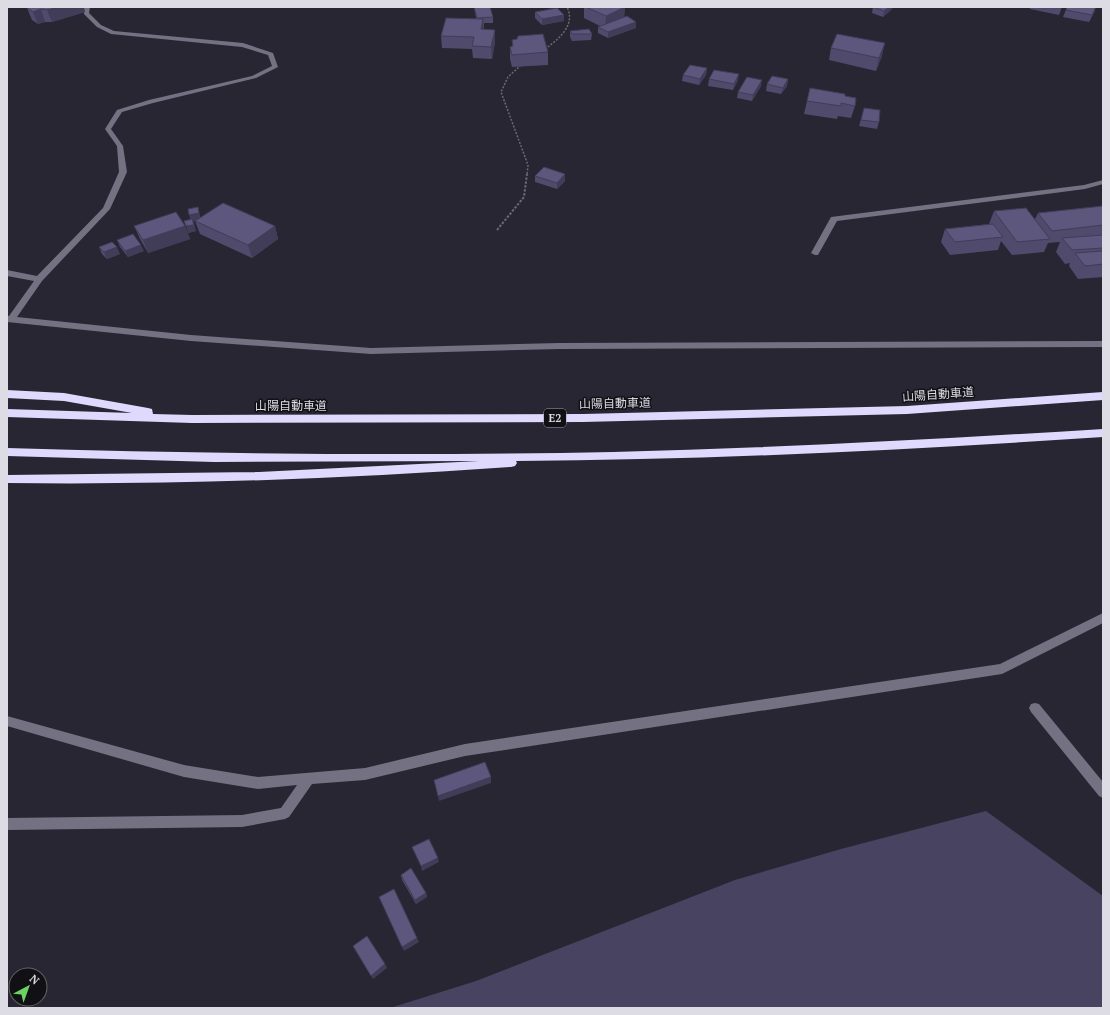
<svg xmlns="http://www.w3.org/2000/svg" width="1110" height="1015" font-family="'PT Serif','Noto Sans JP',serif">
<rect width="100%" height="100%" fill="#282632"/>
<path fill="#484361" d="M 986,811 L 1103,896 L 1103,1008 L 390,1008 L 476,981 L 735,880 L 841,849 Z"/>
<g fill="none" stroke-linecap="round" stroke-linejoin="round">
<path stroke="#6a6873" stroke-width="1.5" stroke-dasharray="2 1.5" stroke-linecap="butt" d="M 545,49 C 559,39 576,25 567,7
M 521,65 L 508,77 L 501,92 L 528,165 L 527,175"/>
<path stroke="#6a6873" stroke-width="2" stroke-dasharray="2.5 1.5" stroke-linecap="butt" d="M 497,230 L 524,197 L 527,174"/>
<path fill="#747183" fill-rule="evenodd" d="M 84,7 L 90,7 L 89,13 L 101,25 L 114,31 L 243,43 L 273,53 L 278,67 L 256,78 L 153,103 L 122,112 L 111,129 L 123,146 L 127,172 L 110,209 L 42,281 L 17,317 L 191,335 L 371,348 L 559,343 L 1103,341 L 1103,347 L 559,349 L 371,354 L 191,341 L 7,322 L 7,316 L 9,316 L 34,281 L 7,276 L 7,270 L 37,276 L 103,208 L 119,172 L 117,146 L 105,129 L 117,110 L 149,100 L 252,76 L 272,66 L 268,55 L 242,47 L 111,34 L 97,27 L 84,14 Z
M 1103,180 L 1103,184 L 1085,189 L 837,221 L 818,255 L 815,255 L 811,253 L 831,217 L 1084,185 Z
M 1103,613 L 1103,623 L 1002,674 L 465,756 L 365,780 L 312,784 L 289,817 L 285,819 L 242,827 L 7,830 L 7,818 L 242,815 L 281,808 L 297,785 L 258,789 L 184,777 L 7,726 L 7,716 L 184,765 L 258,777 L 365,768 L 465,744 L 1000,664 Z
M 1035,703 L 1039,704 L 1103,782 L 1103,798 L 1099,796 L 1031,712 L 1029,708 L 1031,704 Z"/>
<path fill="#ded9fd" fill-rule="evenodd" d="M 7,390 L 64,393 L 148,408 L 152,409 L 153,414 L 192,415 L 583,414 L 907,406 L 1103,392 L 1103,400 L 907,414 L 583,422 L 192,423 L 7,417 L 7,409 L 132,413 L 64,401 L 7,398 Z
M 1103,429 L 1103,437 C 907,450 711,460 516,461 L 517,463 L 515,466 L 511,467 C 343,479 175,485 7,483 L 7,475 L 259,472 L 479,461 L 214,462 L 7,456 L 7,448 C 209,454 411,456 613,452 C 776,448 940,439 1103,429 Z"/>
</g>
<path fill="#504a6c" d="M 474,7 L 490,7 L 493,17 L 493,23 L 484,23 L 484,29 L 495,30 L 495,42 L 492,59 L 473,58 L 472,49 L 442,48 L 441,36 L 476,18 Z
M 584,7 L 625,7 L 624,17 L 636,22 L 636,28 L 608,38 L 598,33 L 598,27 L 600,26 L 584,18 Z
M 873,7 L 892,9 L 883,17 L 872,13 Z
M 1030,7 L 1062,7 L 1059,15 L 1030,9 Z
M 1067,7 L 1095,11 L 1089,22 L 1063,17 Z
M 27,8 L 84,8 L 85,12 L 52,22 L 45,22 L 38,24 L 32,20 Z
M 535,12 L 564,15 L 564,21 L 542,25 L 535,18 Z
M 570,31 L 592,34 L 591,40 L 572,41 L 570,37 Z
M 512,40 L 548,52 L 548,65 L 512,67 L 510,59 L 510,47 L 512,46 Z
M 831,48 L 882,56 L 876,71 L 829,60 Z
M 707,68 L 706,75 L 699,85 L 682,81 L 683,75 Z
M 709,79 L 738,80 L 733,90 L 708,86 Z
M 788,79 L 787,86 L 781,94 L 766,91 L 767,84 Z
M 761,86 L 752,101 L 737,98 L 738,92 Z
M 845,96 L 855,106 L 851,118 L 838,116 L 837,119 L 804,114 L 807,101 Z
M 864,108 L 879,122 L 877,129 L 859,126 Z
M 565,174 L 565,181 L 557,189 L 535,182 L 535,176 Z
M 1103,206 L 1103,277 L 1078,279 L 1069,266 L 1070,263 L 1065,264 L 1056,252 L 1060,242 L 1048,243 L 1044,252 L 1012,255 L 1001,241 L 998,250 L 950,255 L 941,242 L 945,229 L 989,224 L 994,211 L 1035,219 L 1038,213 Z
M 200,214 L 200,217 L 275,226 L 278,239 L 252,258 L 200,234 L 195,221 L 193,221 L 196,231 L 188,233 L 190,219 Z
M 134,226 L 185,226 L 190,239 L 148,253 L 140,239 Z
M 117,240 L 144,251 L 128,257 L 120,247 Z
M 99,247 L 120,254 L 107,259 L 102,254 Z
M 401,875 L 426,893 L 427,897 L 416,904 L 402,880 Z"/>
<path fill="#413c58" d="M 59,7 L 87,7 L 84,8 L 85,12 L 52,22 L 47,10 Z
M 549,7 L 557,7 L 549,9 Z
M 625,7 L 624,19 L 605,28 L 606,16 Z
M 889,7 L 893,7 L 892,9 L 883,17 L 884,11 Z
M 41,9 L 45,22 L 38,24 L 33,12 Z
M 564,15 L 564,21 L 542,25 L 542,19 Z
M 483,19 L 484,31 L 481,29 Z
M 636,22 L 636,28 L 608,38 L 608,32 Z
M 495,30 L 495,42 L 492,59 L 491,47 Z
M 885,43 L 882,56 L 876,71 L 879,58 Z
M 707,68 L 706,75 L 699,85 L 700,79 Z
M 739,74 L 738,80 L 733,90 L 734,84 Z
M 788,79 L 787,86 L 781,94 L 783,88 Z
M 762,80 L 761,86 L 752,101 L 753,95 Z
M 565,174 L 565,181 L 557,189 L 557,183 Z
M 198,207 L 201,220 L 191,222 L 189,215 Z
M 194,225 L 196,231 L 188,233 L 186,226 Z
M 185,226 L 190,239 L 148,253 L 143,240 Z
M 275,226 L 278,239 L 252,258 L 248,245 Z
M 141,245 L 144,251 L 128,257 L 125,251 Z
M 117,247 L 120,254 L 107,259 L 104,252 Z
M 491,777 L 491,783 L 439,801 L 438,796 Z
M 438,858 L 439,862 L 422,871 L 421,866 Z
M 426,893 L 427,897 L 416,904 L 415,900 Z
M 417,938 L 419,942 L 404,951 L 402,947 Z
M 385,964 L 387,968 L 373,979 L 371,976 Z"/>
<path fill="#5d567d" stroke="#413c58" d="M 29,7 L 59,7 L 47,10 L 41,9 L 33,12 L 27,8 Z
M 474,7 L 490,7 L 493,17 L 477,18 Z
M 586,7 L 625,7 L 606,16 Z
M 873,7 L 889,7 L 884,11 Z
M 1067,7 L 1096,7 L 1092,15 L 1066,10 Z
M 557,8 L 564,15 L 542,19 L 535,12 Z
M 627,16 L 636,22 L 608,32 L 598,27 Z
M 446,18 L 483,19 L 481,29 L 495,30 L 491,47 L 472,46 L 474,37 L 441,36 Z
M 589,29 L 592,34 L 572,34 L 570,31 Z
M 543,34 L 548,52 L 512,55 L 510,47 L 513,46 L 512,40 L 517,39 L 518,36 Z
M 837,34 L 885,43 L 879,58 L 831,48 Z
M 690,65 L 707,68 L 700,79 L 683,75 Z
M 714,70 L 739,74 L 734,84 L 709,79 Z
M 772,76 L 788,79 L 783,88 L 767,84 Z
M 747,77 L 762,80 L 753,95 L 738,92 Z
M 810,88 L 845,94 L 845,96 L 856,98 L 855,106 L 841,103 L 841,106 L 807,101 Z
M 864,108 L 880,110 L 879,122 L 861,120 Z
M 544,167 L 565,174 L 557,183 L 535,176 Z
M 223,203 L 275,226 L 248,245 L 195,221 Z
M 1103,206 L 1103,225 L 1052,231 L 1038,213 Z
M 198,207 L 199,213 L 189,215 L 188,209 Z
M 1026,208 L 1050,239 L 1017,242 L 994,211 Z
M 176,212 L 185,226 L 143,240 L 134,226 Z
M 192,219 L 194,225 L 186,226 L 184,221 Z
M 993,224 L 1003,237 L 955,242 L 945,229 Z
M 133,234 L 141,245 L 125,251 L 117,240 Z
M 1103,235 L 1103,248 L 1072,250 L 1062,238 Z
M 112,242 L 117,247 L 104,252 L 99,247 Z
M 1103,251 L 1103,264 L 1085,266 L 1075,253 Z
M 485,762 L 491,777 L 438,796 L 434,780 Z
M 429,839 L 438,858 L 421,866 L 412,847 Z
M 411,868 L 426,893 L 415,900 L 401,875 Z
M 394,889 L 417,938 L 402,947 L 379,897 Z
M 367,936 L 385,964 L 371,976 L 353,946 Z"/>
<g text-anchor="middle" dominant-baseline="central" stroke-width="3" stroke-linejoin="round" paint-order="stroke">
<rect fill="#111015" stroke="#a09fa6" stroke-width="1" x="544" y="409" width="22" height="18" rx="3"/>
<g font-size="11" font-weight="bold" fill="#dddce4">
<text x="555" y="418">E2</text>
</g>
<g font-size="12" fill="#dddce4" stroke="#111015">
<text transform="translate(938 394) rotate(-4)">山陽自動車道</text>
<text transform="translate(615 403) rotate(-1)">山陽自動車道</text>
<text x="291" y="405">山陽自動車道</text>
</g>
</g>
<rect width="1110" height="1015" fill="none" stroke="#dddce4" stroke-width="16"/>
<g transform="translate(28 987) rotate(41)"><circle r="19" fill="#111015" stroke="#636268"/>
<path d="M0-3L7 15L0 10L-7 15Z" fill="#6bd362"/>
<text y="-6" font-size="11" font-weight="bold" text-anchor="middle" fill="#dddce4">N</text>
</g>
</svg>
